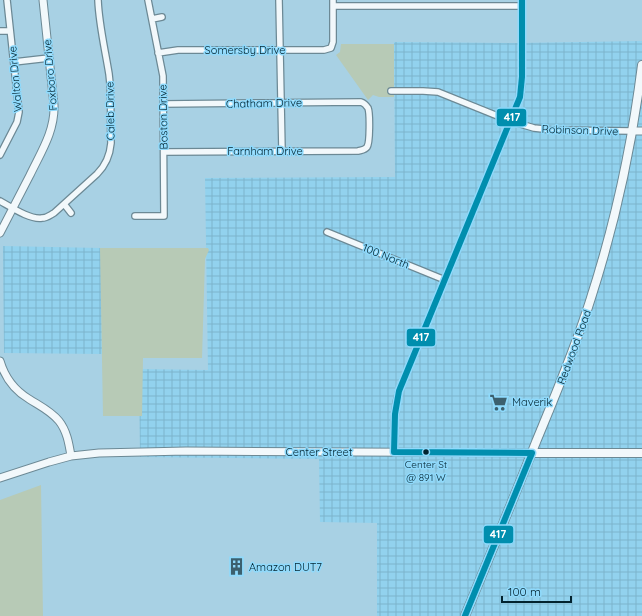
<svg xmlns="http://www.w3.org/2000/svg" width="642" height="616" font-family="Quicksand,sans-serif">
<defs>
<pattern id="industrial-grid" width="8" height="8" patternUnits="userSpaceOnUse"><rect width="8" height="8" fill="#92d2ee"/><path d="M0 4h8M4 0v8" fill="none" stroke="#7cb4cc"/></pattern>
</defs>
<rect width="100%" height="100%" fill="#a8d1e4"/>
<path fill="url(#industrial-grid)" d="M 642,41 L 642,616 L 377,616 L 377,523 L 320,522 L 319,459 L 140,457 L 139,369 L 208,370 L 205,178 L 395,177 L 394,42 L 518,43 Z
M 3,246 L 101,248 L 103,354 L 4,353 Z"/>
<path fill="#b7cab6" d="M 341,44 L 394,44 L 394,97 L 379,97 L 373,95 L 368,100 L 336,55 L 340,52 Z
M 100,248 L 208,248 L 209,250 L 205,259 L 202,358 L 143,358 L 142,416 L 103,416 Z
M 41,485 L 43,616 L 0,616 L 0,500 Z"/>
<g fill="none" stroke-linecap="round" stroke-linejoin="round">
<defs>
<path id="minor" d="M 279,0 L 282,151
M 333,6 L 522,6
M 152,19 L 162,17
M 0,31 L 10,31
M 158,53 L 178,50 L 324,50 L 331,48 L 333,42 L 333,0
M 14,62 L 49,58
M 391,91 L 423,91 L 438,92 L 510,121 L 534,128 L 552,130 L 632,131
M 163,104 L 361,102 C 364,103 366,105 368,108 C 370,113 370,143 367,147 C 365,150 362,150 358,151 L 164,152
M 0,155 L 17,122 L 19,112 L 7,0
M 0,201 C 11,207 30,220 42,218 C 47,218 50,215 54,213 L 97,174 C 106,165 110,155 111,143 C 110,121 112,96 109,74 C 105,49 99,25 98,0
M 64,204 L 71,213
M 135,216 L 164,216 L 163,76 L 148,0
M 327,232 L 445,280
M 394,452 C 395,432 393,411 399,391 L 520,97 L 521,91 L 522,77 L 522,0"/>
<path id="tertiary" d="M 632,131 L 642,131
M 0,233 C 10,214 20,194 30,175 C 41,152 55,131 54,105 L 43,0
M 0,361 C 5,378 14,390 29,399 C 40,406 51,411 59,421 C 67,431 69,444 71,456
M 0,478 L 49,462 L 71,456 L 99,453 L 186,451 L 532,453"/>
<path id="secondary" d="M 532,453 L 642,453
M 465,616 C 489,558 513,500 536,442 C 555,396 575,349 590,301 C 615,224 632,145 642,65"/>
</defs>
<use href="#minor" stroke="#6c8995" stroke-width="8"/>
<use href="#tertiary" stroke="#6c8995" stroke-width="9"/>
<use href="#secondary" stroke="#6c8995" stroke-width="10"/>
<use href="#minor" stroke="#f2f8fb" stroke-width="5.5"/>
<use href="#tertiary" stroke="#f2f8fb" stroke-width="7"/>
<use href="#secondary" stroke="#f2f8fb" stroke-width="8"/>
<defs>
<path id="bus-1" d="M 394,452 L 395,414 L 399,391 L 520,97 L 522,77 L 522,0
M 394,452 L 532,453
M 465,616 L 532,453"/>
</defs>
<use href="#bus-1" stroke="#8fdafc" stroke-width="9"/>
<use href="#bus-1" stroke="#008eae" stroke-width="6"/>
</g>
<defs>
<symbol id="supermarket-bare" viewBox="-9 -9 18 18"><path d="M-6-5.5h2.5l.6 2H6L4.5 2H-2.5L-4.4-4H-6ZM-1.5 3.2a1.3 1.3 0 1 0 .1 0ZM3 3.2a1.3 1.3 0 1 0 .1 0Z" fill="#3c606e" stroke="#8fdafc" stroke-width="2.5" paint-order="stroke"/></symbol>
<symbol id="building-bare" viewBox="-9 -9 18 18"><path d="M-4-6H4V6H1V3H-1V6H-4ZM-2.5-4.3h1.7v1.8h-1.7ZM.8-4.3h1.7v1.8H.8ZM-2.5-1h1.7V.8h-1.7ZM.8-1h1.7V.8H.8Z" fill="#3c606e" stroke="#8fdafc" stroke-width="2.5" paint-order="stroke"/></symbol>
</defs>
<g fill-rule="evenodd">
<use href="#supermarket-bare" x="486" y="390" width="25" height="25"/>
<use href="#building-bare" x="224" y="554" width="25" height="25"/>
</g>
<circle fill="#02232f" stroke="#8fdafc" stroke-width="1.5" cx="426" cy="452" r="3.5"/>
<g text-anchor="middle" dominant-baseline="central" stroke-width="3" stroke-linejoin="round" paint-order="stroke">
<g font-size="10" fill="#02232f" stroke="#8fdafc">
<text x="426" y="464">Center St<tspan x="426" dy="13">@ 891 W</tspan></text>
</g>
<g font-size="11" fill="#02232f" stroke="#8fdafc">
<text x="245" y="50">Somersby Drive</text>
<text transform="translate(50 75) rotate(-95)">Foxboro Drive</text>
<text transform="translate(15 79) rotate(-95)">Walton Drive</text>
<text transform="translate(264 103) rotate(-1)">Chatham Drive</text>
<text transform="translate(110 111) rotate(-91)">Caleb Drive</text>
<text transform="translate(163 117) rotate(-91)">Boston Drive</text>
<text transform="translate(580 130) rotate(2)">Robinson Drive</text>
<text x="265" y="151">Farnham Drive</text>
<text transform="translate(386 256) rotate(22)">100 North</text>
<text transform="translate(574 347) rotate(-70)">Redwood Road</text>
<text x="319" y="452">Center Street</text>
</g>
<g font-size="11" fill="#02232f" stroke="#8fdafc" text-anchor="start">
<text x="512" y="402">Maverik</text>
<text x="249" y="567">Amazon DUT7</text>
</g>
</g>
<g stroke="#8fdafc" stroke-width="1.5">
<rect x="496" y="108" width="31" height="19" rx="4" fill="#008eae"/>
<rect x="406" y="328" width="30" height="19" rx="4" fill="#008eae"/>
<rect x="483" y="525" width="31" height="19" rx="4" fill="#008eae"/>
</g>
<g font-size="11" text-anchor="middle" font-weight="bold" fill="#fff">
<text x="512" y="121">417</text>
<text x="421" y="341">417</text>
<text x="498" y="538">417</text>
</g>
<path d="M502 596v6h69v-6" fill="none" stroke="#02232f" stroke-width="2"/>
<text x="508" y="596" font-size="12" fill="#02232f" stroke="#8fdafc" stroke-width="3" paint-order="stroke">100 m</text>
</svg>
